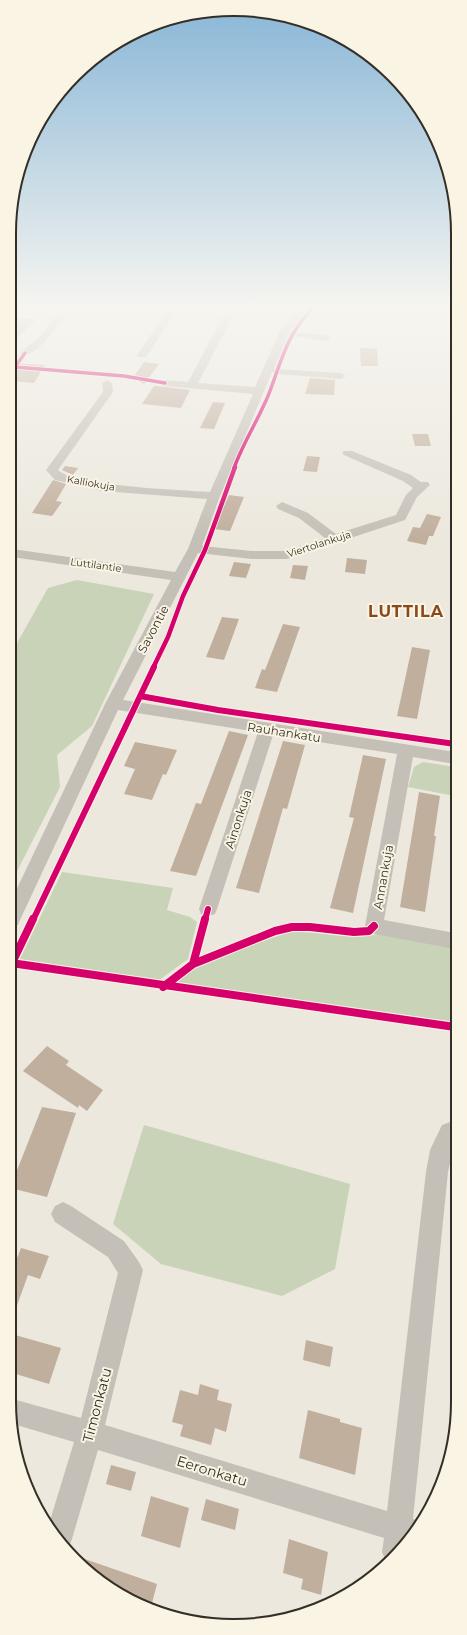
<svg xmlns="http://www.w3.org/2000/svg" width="467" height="1635" font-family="Montserrat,sans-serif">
<rect width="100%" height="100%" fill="#ece8de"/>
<path fill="#c8d3b7" d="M 77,580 L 154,594 L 92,726 L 57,755 L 60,787 L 11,883 L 12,652 L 48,588 Z
M 423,762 L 455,767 L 455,796 L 408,787 L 414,767 Z
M 62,872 L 173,888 L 167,910 L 190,917 L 197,922 L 188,959 L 158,981 L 20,959 Z
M 293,932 C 321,931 351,941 378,934 L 455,948 L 455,1022 L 176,983 C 182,968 274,936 293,932 Z
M 144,1125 L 350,1184 L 335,1269 L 282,1296 L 161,1264 L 113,1224 Z"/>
<path fill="#c1af9e" d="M 13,319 L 36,319 L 13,342 Z
M 360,348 L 377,349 L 378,366 L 361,366 Z
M 144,362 L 159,364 L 144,384 L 133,378 Z
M 13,363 L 45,365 L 34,383 L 13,381 Z
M 310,378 L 335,380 L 334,395 L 305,394 Z
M 154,386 L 165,387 L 190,390 L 181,408 L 142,404 Z
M 213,402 L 225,403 L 214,429 L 200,428 Z
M 412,434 L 428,434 L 431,446 L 415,446 Z
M 307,456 L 320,457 L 317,472 L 303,471 Z
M 65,466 L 78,468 L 73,475 L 62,470 Z
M 53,480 L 66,484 L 56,501 L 62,502 L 52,516 L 32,513 Z
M 229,495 L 244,497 L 230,531 L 214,529 Z
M 427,514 L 441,517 L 433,536 L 429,536 L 426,545 L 407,541 L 413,527 L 420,528 Z
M 347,558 L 367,560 L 365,574 L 345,572 Z
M 234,562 L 251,564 L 246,578 L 229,576 Z
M 293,565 L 308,566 L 305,580 L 290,578 Z
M 222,617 L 239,619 L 224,660 L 206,657 Z
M 283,624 L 300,627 L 277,692 L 255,688 L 262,669 L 265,670 Z
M 412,647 L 430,650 L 417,719 L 397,716 Z
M 229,731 L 248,735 L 196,876 L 170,871 L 196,803 L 201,804 Z
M 283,741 L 305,745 L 287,809 L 283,808 L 259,893 L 236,888 Z
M 135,742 L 177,750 L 166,775 L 163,774 L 152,800 L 124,794 L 135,769 L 124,766 Z
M 363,755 L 386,759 L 353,913 L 330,908 L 354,818 L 349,817 Z
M 419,792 L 440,796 L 434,836 L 436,836 L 425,912 L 400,907 Z
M 47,1046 L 69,1061 L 66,1065 L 103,1090 L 87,1111 L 79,1105 L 78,1108 L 23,1071 Z
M 42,1107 L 76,1113 L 47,1197 L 10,1188 Z
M 21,1248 L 49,1256 L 40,1279 L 28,1275 L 11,1322 L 9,1322 L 9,1286 L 15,1271 L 12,1271 Z
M 15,1335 L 61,1348 L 49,1384 L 9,1372 L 9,1353 Z
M 306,1340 L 333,1347 L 330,1367 L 303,1360 Z
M 200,1384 L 219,1390 L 217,1400 L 232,1404 L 226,1432 L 215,1428 L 211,1445 L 180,1436 L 183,1425 L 172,1422 L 180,1390 L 198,1395 Z
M 308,1410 L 340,1419 L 340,1422 L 362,1428 L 355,1475 L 299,1458 Z
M 111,1465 L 136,1472 L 131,1491 L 106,1484 Z
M 151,1496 L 189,1508 L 180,1548 L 141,1536 Z
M 206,1499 L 239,1509 L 235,1530 L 201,1520 Z
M 289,1539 L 328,1552 L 321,1595 L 301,1589 L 303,1579 L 283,1573 Z
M 79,1557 L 157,1584 L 151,1607 L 134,1603 L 78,1559 Z"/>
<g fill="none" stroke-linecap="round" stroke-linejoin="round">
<path fill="#c5c0b7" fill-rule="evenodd" d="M 60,309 L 70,309 C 61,321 37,359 21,355 L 20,353 L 21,351 L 38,339 Z
M 168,309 L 178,309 L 146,357 L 138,357 L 137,355 Z
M 227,309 L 236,310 L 198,383 L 255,387 L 279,333 L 296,309 L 306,309 L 290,332 L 326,335 L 331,338 L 326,341 L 288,335 L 274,369 L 341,373 L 346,376 L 341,379 L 277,374 L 272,372 L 220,496 L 202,546 L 252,551 L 286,551 L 325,538 L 299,518 L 278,509 L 276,506 L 282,502 L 308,513 L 336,534 L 396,515 L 406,495 L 413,488 L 403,481 L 344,455 L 342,453 L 344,451 L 352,451 L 411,475 L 421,482 L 428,482 L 430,485 L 417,497 L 405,520 L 287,559 L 252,559 L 198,553 L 123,700 L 455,752 L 455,764 L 413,757 L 384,920 L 455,933 L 455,949 L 374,934 L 367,931 L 365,926 L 397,754 L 273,735 L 217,909 L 215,914 L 208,916 L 201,914 L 199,909 L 258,732 L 118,710 L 20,920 L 18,925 L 11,927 L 11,901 L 105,704 L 171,580 L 12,557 L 12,549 L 175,572 L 188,549 L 207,499 L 102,491 L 55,480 L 46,470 L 103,392 L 102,383 L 107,380 L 112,383 L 113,392 L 58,470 C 75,486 181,490 210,492 L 253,394 L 165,386 L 160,383 L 165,380 L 188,382 Z
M 450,1122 L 454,1122 L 454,1146 L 448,1172 L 413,1519 L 422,1522 L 420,1526 L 386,1562 L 382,1552 L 384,1538 L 98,1450 L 72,1539 L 68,1549 L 65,1550 L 49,1524 L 74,1442 L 13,1424 L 9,1398 L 81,1418 L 118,1273 L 108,1257 L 55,1222 L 51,1214 L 55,1206 L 63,1202 L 71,1206 L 124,1241 L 139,1262 L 143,1270 L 105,1425 L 387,1511 L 426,1172 L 430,1150 L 442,1125 Z"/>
<defs>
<path id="cycleway-far3" d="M 25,353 L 15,367 L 124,376 L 165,383
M 234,468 C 243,443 258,420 268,396 C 281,363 286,335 312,309"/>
<path id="cycleway-far2" d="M 153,668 L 168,637 L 183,596 L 205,550 L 235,467"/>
<path id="cycleway-far1" d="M 140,696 L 218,710 L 455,744
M 33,920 L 154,667
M 205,920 L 208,909"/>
<path id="cycleway" d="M 11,963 L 455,1027
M 193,964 L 205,919
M 11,965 L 33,919
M 163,987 L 193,964 L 275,931 L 292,927 L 310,927 L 354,932 L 369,931 L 374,926"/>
</defs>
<use href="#cycleway-far3" stroke="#faf4e4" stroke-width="5"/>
<use href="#cycleway-far2" stroke="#faf4e4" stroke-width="6"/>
<use href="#cycleway-far1" stroke="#faf4e4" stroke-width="8"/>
<use href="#cycleway" stroke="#faf4e4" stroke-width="10"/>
<use href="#cycleway-far3" stroke="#d6006c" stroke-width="3.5"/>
<use href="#cycleway-far2" stroke="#d6006c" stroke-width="4.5"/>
<use href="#cycleway-far1" stroke="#d6006c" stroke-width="6"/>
<use href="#cycleway" stroke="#d6006c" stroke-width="8"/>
</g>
<linearGradient id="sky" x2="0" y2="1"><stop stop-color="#88b6d7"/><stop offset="0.57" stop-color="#f6f5f0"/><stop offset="1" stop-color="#f6f5f0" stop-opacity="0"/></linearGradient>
<rect width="467" height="538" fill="url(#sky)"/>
<g text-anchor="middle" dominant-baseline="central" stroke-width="4" stroke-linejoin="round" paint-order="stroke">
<g font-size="10" fill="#352e26" stroke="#faf4e4">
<text transform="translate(91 483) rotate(10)">Kalliokuja</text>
<text transform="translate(319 544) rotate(-18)">Viertolankuja</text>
<text transform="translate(96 565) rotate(8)">Luttilantie</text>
</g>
<g font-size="12" fill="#352e26" stroke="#faf4e4">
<text transform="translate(153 629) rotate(-62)">Savontie</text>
<text transform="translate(284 732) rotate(9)">Rauhankatu</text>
<text transform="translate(238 819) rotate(-72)">Ainonkuja</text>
<text transform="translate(383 877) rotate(-80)">Annankuja</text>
</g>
<g font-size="14" fill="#352e26" stroke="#faf4e4">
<text transform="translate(97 1405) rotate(-75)">Timonkatu</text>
<text transform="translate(212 1471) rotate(17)">Eeronkatu</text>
</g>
<g font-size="16" font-weight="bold" letter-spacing="1" fill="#884a1a" stroke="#faf4e4">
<text x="406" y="611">LUTTILA</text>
</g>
</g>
<path d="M0 0H467V1635H0ZM233 16H234A217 217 0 0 1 451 233V1402A217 217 0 0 1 234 1619H233A217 217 0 0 1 16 1402V233A217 217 0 0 1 233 16Z" fill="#faf4e4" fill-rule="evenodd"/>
<path fill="none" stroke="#352e26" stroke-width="2" d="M233 16H234A217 217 0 0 1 451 233V1402A217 217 0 0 1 234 1619H233A217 217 0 0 1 16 1402V233A217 217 0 0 1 233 16Z"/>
</svg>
